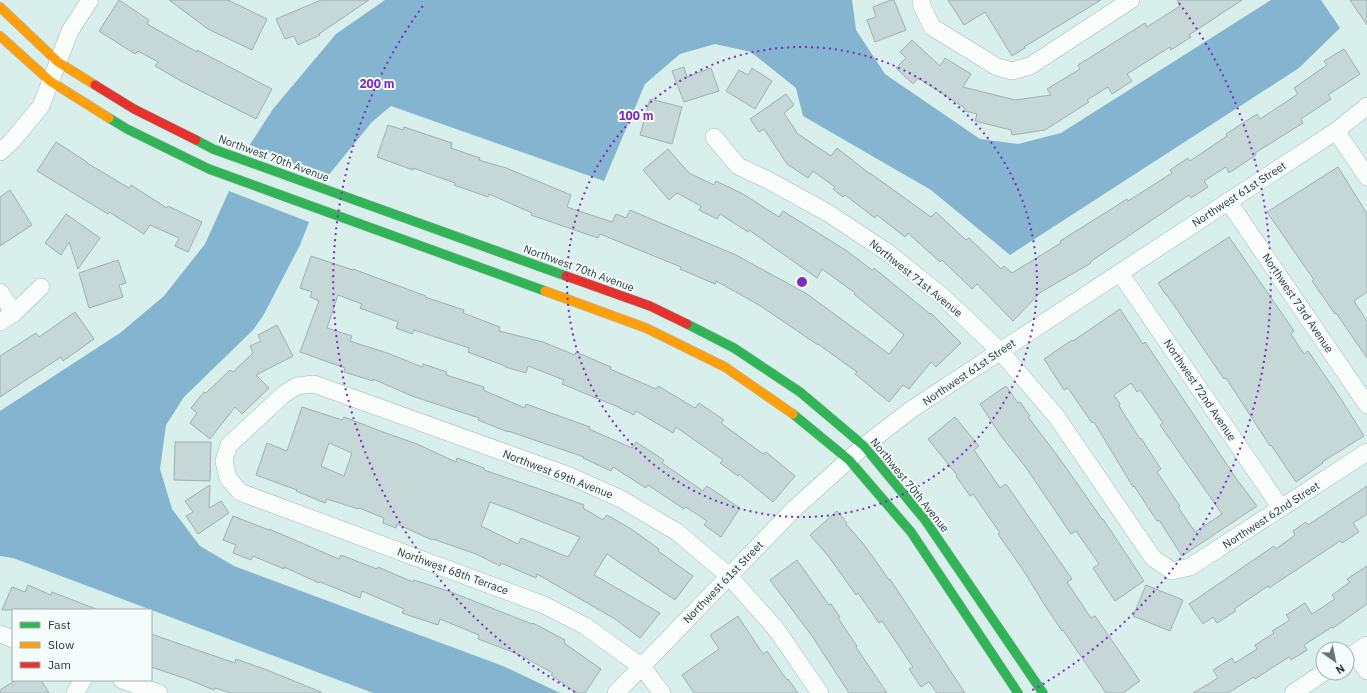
<svg xmlns="http://www.w3.org/2000/svg" width="1367" height="693" font-family="'IBM Plex Sans',sans-serif">
<rect width="100%" height="100%" fill="#d8efec"/>
<path fill="#84b4cf" d="M 385,0 L 852,0 L 856,30 L 885,74 L 980,139 L 1018,144 L 1061,133 L 1271,0 L 1321,0 L 1340,28 L 1299,68 L 1010,255 L 931,190 L 803,116 L 796,88 L 751,52 L 715,44 L 680,54 L 645,84 L 604,181 L 391,106 L 372,122 L 327,177 L 249,146 L 273,109 L 336,34 Z
M 229,191 L 309,222 L 300,245 L 263,316 L 253,330 L 184,397 L 166,425 L 160,469 L 172,509 L 200,546 L 234,566 L 503,666 L 560,693 L 373,693 L 13,558 L 0,556 L 0,411 L 120,333 L 164,296 L 205,244 Z"/>
<path fill="#c6d7d7" stroke="#9eb0b0" fill-rule="evenodd" d="M 119,0 L 149,20 L 147,24 L 197,52 L 197,50 L 272,89 L 256,119 L 181,81 L 155,66 L 158,62 L 138,51 L 135,54 L 99,31 Z
M 169,0 L 228,0 L 267,19 L 252,50 L 208,29 Z
M 321,0 L 369,0 L 319,34 L 320,35 L 298,45 L 294,36 L 285,39 L 276,19 Z
M 891,0 L 894,0 L 906,30 L 875,42 L 867,20 L 876,17 L 873,7 Z
M 948,0 L 1101,0 L 1024,47 L 1025,48 L 1012,56 L 985,12 L 964,25 Z
M 1177,0 L 1242,0 L 1189,35 L 1191,37 L 1171,50 L 1170,47 L 1127,74 L 1132,81 L 1112,94 L 1108,87 L 1087,100 L 1089,102 L 1045,130 L 1012,135 L 1011,130 L 975,121 L 977,114 L 965,111 L 965,108 L 918,78 L 913,84 L 896,68 L 906,58 L 900,52 L 912,40 L 940,66 L 945,58 L 971,74 L 963,87 L 1015,100 L 1051,95 L 1047,89 L 1080,69 L 1078,65 L 1145,23 L 1147,27 L 1180,6 Z
M 1350,0 L 1367,0 L 1367,25 Z
M 1344,49 L 1360,74 L 1328,95 L 1331,99 L 1301,119 L 1303,123 L 1255,153 L 1256,155 L 1229,173 L 1226,167 L 1204,181 L 1208,187 L 1191,198 L 1189,195 L 1090,262 L 1091,263 L 1041,292 L 1013,321 L 977,284 L 972,289 L 942,260 L 940,262 L 908,233 L 905,237 L 877,215 L 875,218 L 845,195 L 843,197 L 833,189 L 835,187 L 813,171 L 808,178 L 787,164 L 764,129 L 759,132 L 750,119 L 786,94 L 794,105 L 784,113 L 798,134 L 831,156 L 837,148 L 870,174 L 870,173 L 931,217 L 936,212 L 966,240 L 969,238 L 1001,269 L 1004,266 L 1012,273 L 1061,243 L 1060,241 L 1105,213 L 1127,199 L 1128,201 L 1172,173 L 1170,170 L 1188,158 L 1190,161 L 1227,136 L 1226,134 L 1257,114 L 1260,119 L 1298,94 L 1294,88 L 1327,65 L 1324,61 Z
M 684,67 L 687,77 L 711,68 L 719,91 L 684,102 L 672,71 Z
M 752,68 L 772,81 L 755,109 L 726,91 L 739,70 L 748,75 Z
M 650,99 L 682,107 L 672,144 L 640,135 Z
M 388,125 L 403,130 L 404,127 L 452,143 L 451,148 L 480,158 L 479,160 L 506,168 L 571,195 L 567,207 L 612,222 L 616,214 L 626,218 L 630,210 L 736,255 L 807,294 L 889,354 L 904,335 L 854,294 L 855,293 L 822,269 L 817,278 L 749,230 L 748,232 L 720,214 L 717,219 L 699,210 L 701,206 L 677,193 L 669,200 L 643,170 L 668,149 L 689,173 L 714,185 L 716,181 L 743,194 L 779,217 L 783,211 L 847,251 L 872,270 L 874,268 L 930,314 L 931,313 L 961,343 L 936,367 L 931,362 L 909,389 L 903,385 L 889,402 L 855,374 L 857,372 L 818,344 L 818,345 L 759,305 L 716,281 L 715,284 L 680,269 L 681,267 L 600,234 L 598,238 L 560,225 L 531,215 L 532,213 L 489,194 L 488,197 L 454,185 L 455,183 L 413,168 L 413,170 L 377,157 Z
M 56,142 L 87,162 L 87,163 L 129,188 L 131,185 L 167,208 L 168,206 L 202,222 L 188,252 L 175,246 L 179,238 L 150,225 L 144,234 L 109,212 L 108,214 L 37,171 Z
M 1338,167 L 1367,214 L 1367,292 L 1354,301 L 1367,321 L 1367,358 L 1336,313 L 1335,314 L 1312,281 L 1314,280 L 1267,212 Z
M 10,190 L 32,225 L 0,246 L 0,197 Z
M 66,214 L 100,238 L 78,269 L 69,242 L 61,255 L 45,243 Z
M 1229,237 L 1294,331 L 1291,334 L 1304,354 L 1308,351 L 1341,399 L 1364,436 L 1322,462 L 1323,463 L 1296,482 L 1271,445 L 1270,446 L 1226,378 L 1224,379 L 1167,295 L 1166,295 L 1158,283 Z
M 311,256 L 353,270 L 353,269 L 426,296 L 425,297 L 464,310 L 463,313 L 500,327 L 499,331 L 543,342 L 575,355 L 576,352 L 611,367 L 610,369 L 656,389 L 658,386 L 695,408 L 699,403 L 724,420 L 721,423 L 763,454 L 766,452 L 795,476 L 773,502 L 739,474 L 738,476 L 720,463 L 723,460 L 676,427 L 673,433 L 636,411 L 634,415 L 616,406 L 562,384 L 564,380 L 528,366 L 526,373 L 505,367 L 505,366 L 468,352 L 469,348 L 414,330 L 412,334 L 396,328 L 398,322 L 360,308 L 362,304 L 338,295 L 327,328 L 352,336 L 350,341 L 390,354 L 422,367 L 423,364 L 447,372 L 446,375 L 484,387 L 483,390 L 525,408 L 526,404 L 590,427 L 589,429 L 632,448 L 636,442 L 664,460 L 662,463 L 703,491 L 707,486 L 740,508 L 721,537 L 704,525 L 707,521 L 686,507 L 684,509 L 648,485 L 646,488 L 613,467 L 611,471 L 583,458 L 584,457 L 508,431 L 508,432 L 478,420 L 479,418 L 412,396 L 373,379 L 373,381 L 344,372 L 345,368 L 300,352 L 319,301 L 310,297 L 312,292 L 300,288 Z
M 118,260 L 126,283 L 119,285 L 123,297 L 89,308 L 79,273 Z
M 1120,309 L 1143,344 L 1145,342 L 1238,481 L 1257,506 L 1182,556 L 1159,520 L 1157,521 L 1134,486 L 1133,487 L 1094,422 L 1092,423 L 1068,388 L 1064,390 L 1044,359 L 1072,340 L 1073,341 ZM 1131,383 L 1137,392 L 1140,390 L 1163,423 L 1160,425 L 1222,514 L 1195,532 L 1178,507 L 1180,506 L 1157,472 L 1161,469 L 1141,438 L 1140,439 L 1119,406 L 1120,404 L 1114,395 Z
M 75,312 L 94,339 L 63,361 L 61,357 L 0,397 L 0,356 L 36,333 L 39,337 Z
M 277,325 L 293,356 L 256,375 L 269,388 L 242,414 L 235,407 L 210,439 L 190,423 L 197,413 L 191,408 L 204,392 L 206,393 L 230,370 L 233,372 L 253,353 L 250,346 L 261,341 L 258,335 Z
M 1006,386 L 1018,403 L 1020,402 L 1030,416 L 1028,417 L 1057,455 L 1102,519 L 1103,519 L 1144,581 L 1115,601 L 1093,568 L 1099,564 L 1076,531 L 1071,534 L 1027,469 L 1001,436 L 980,404 Z
M 302,407 L 342,420 L 344,417 L 383,432 L 417,444 L 456,462 L 457,458 L 484,468 L 484,470 L 554,494 L 584,505 L 583,508 L 603,520 L 607,515 L 631,529 L 659,549 L 658,551 L 693,576 L 675,600 L 607,554 L 594,575 L 660,613 L 640,638 L 615,619 L 537,574 L 536,578 L 501,563 L 500,566 L 476,554 L 433,539 L 432,540 L 397,524 L 396,528 L 383,523 L 384,518 L 359,508 L 358,509 L 327,499 L 325,503 L 296,491 L 297,490 L 256,475 L 267,443 L 287,451 ZM 329,443 L 352,453 L 344,476 L 321,466 ZM 490,502 L 512,510 L 580,537 L 568,557 L 521,538 L 518,544 L 481,526 Z
M 955,417 L 979,446 L 974,450 L 1000,488 L 1006,484 L 1072,579 L 1067,582 L 1091,618 L 1095,616 L 1140,681 L 1123,693 L 1106,693 L 1063,630 L 1062,631 L 1044,604 L 1025,573 L 998,534 L 1000,533 L 973,494 L 970,496 L 956,476 L 957,475 L 928,439 Z
M 175,442 L 211,442 L 210,481 L 174,480 Z
M 210,485 L 209,508 L 221,501 L 229,513 L 198,534 L 186,516 L 193,512 L 185,501 Z
M 1367,486 L 1367,514 L 1353,523 L 1359,532 L 1342,543 L 1340,541 L 1269,588 L 1268,586 L 1234,609 L 1236,611 L 1217,623 L 1213,617 L 1203,624 L 1189,604 L 1274,546 L 1276,549 L 1295,535 L 1293,531 L 1306,522 L 1308,525 Z
M 837,511 L 847,523 L 846,524 L 866,547 L 889,580 L 890,579 L 965,693 L 937,693 L 929,682 L 921,687 L 909,669 L 913,667 L 882,621 L 879,623 L 858,593 L 856,595 L 829,557 L 810,535 Z
M 233,516 L 269,530 L 269,529 L 339,559 L 341,555 L 377,569 L 378,567 L 413,582 L 414,580 L 451,592 L 532,624 L 533,623 L 565,640 L 564,643 L 601,669 L 585,693 L 577,693 L 551,675 L 553,673 L 518,654 L 478,639 L 479,635 L 440,619 L 438,625 L 402,613 L 404,609 L 362,591 L 360,598 L 320,582 L 319,583 L 284,567 L 284,569 L 253,556 L 251,560 L 233,553 L 236,545 L 223,540 Z
M 797,560 L 829,605 L 831,604 L 840,617 L 838,618 L 857,646 L 856,647 L 887,693 L 849,693 L 812,636 L 770,580 Z
M 1367,566 L 1367,604 L 1333,628 L 1332,627 L 1304,645 L 1307,650 L 1291,660 L 1289,657 L 1255,679 L 1254,677 L 1228,693 L 1193,693 L 1218,678 L 1213,670 L 1232,658 L 1235,663 L 1257,649 L 1255,645 L 1274,633 L 1272,631 L 1290,620 L 1286,615 L 1305,603 L 1312,614 L 1335,599 L 1332,595 L 1350,582 L 1347,579 Z
M 28,585 L 51,595 L 52,592 L 96,609 L 96,610 L 2,610 L 12,587 L 25,592 Z
M 1146,585 L 1183,600 L 1170,631 L 1133,616 Z
M 738,616 L 763,654 L 767,651 L 787,680 L 788,679 L 798,693 L 694,693 L 682,675 L 719,649 L 710,635 Z
M 151,634 L 235,663 L 236,659 L 267,670 L 321,692 L 321,693 L 231,693 L 215,688 L 214,690 L 187,679 L 151,667 Z
M 16,680 L 41,680 L 49,693 L 0,693 L 0,690 Z"/>
<g fill="none" stroke-linecap="round" stroke-linejoin="round">
<defs>
<path id="street" d="M 921,0 L 922,6 L 932,27 L 997,67 L 1012,71 L 1030,66 L 1131,0
M 1336,131 L 1367,177
M 714,137 L 738,166 L 766,179 L 828,213 L 887,252 L 943,297 L 1000,351 L 1056,416 L 1153,558 L 1172,571 L 1190,567 L 1367,452
M 0,152 L 12,141 L 41,106 L 70,31 L 90,0
M 1228,201 L 1367,405
M 1120,273 L 1281,508
M 0,292 L 14,313
M 0,322 L 14,313 L 41,287
M 0,634 L 13,639
M 1355,653 L 1367,671
M 1347,658 L 1367,645
M 122,680 L 159,693
M 75,693 L 83,680
M 616,693 L 795,508 L 864,446 L 912,409 L 1336,131 L 1367,106
M 662,693 L 642,667 L 585,626 L 544,605 L 240,492 L 228,478 L 224,461 L 229,445 L 284,394 L 297,386 L 314,384 L 570,476 L 621,499 L 677,532 L 729,576 L 776,629 L 820,693
M 1293,693 L 1323,673"/>
<path id="fast" d="M 109,118 L 127,129 L 209,169 L 545,291
M 196,140 L 213,149 L 566,276
M 687,324 L 734,348 L 800,392 L 864,446 L 925,520 L 1043,693
M 793,414 L 849,460 L 911,532 L 1018,693"/>
<path id="slow" d="M 0,7 L 58,62 L 95,85
M 0,36 L 50,81 L 109,118
M 545,291 L 646,328 L 725,367 L 793,414"/>
<path id="jam" d="M 95,85 L 134,109 L 196,140
M 566,276 L 650,306 L 687,324"/>
</defs>
<use href="#street" stroke="#a5b7b5" stroke-width="18"/>
<use href="#fast" stroke="#a5b7b5" stroke-width="10"/>
<use href="#slow" stroke="#a5b7b5" stroke-width="10"/>
<use href="#jam" stroke="#a5b7b5" stroke-width="10"/>
<use href="#street" stroke="#f9fdfc" stroke-width="17"/>
<use href="#fast" stroke="#30b455" stroke-width="9"/>
<use href="#slow" stroke="#ff9f0a" stroke-width="9"/>
<use href="#jam" stroke="#e5322d" stroke-width="9"/>
</g>
<g fill="none" stroke="#7b2cbf" stroke-width="2" stroke-dasharray="2 4">
<circle cx="802" cy="282" r="235"/>
<path d="M575 692A469 469 0 0 1 425 3M1179 3A469 469 0 0 1 1029 692"/>
</g>
<g text-anchor="middle" dominant-baseline="central" stroke-width="4" stroke-linejoin="round" paint-order="stroke">
<g font-size="11" fill="#273735" stroke="#f5fdfc">
<text transform="translate(274 158) rotate(20)">Northwest 70th Avenue</text>
<text transform="translate(1239 194) rotate(-33)">Northwest 61st Street</text>
<text transform="translate(579 268) rotate(20)">Northwest 70th Avenue</text>
<text transform="translate(916 278) rotate(39)">Northwest 71st Avenue</text>
<text transform="translate(1298 303) rotate(56)">Northwest 73rd Avenue</text>
<text transform="translate(969 372) rotate(-34)">Northwest 61st Street</text>
<text transform="translate(1200 390) rotate(56)">Northwest 72nd Avenue</text>
<text transform="translate(558 474) rotate(21)">Northwest 69th Avenue</text>
<text transform="translate(910 485) rotate(51)">Northwest 70th Avenue</text>
<text transform="translate(1271 515) rotate(-33)">Northwest 62nd Street</text>
<text transform="translate(453 571) rotate(20)">Northwest 68th Terrace</text>
<text transform="translate(723 582) rotate(-46)">Northwest 61st Street</text>
</g>
</g>
<circle cx="802" cy="282" r="6" fill="#7b2cbf" stroke="#f5fdfc" stroke-width="2"/>
<g font-size="12" text-anchor="middle" font-weight="bold" fill="#7b2cbf" stroke="#f5fdfc" stroke-width="4" stroke-linejoin="round" paint-order="stroke">
<text x="377" y="88">200 m</text>
<text x="636" y="120">100 m</text>
</g>
<rect x="12" y="609" width="140" height="72" fill="#f5fdfc" stroke="#a3aeac"/>
<rect x="20" y="622" width="20" height="6" fill="#30b455" stroke="#a3aeac"/>
<text x="48" y="629" font-size="12" fill="#273735">Fast</text>
<rect x="20" y="642" width="20" height="6" fill="#ff9f0a" stroke="#a3aeac"/>
<text x="48" y="649" font-size="12" fill="#273735">Slow</text>
<rect x="20" y="662" width="20" height="6" fill="#e5322d" stroke="#a3aeac"/>
<text x="48" y="669" font-size="12" fill="#273735">Jam</text>
<g transform="translate(1335 661) rotate(147)"><circle r="19" fill="#f5fdfc" stroke="#a3aeac"/>
<path d="M0-3L7 15L0 10L-7 15Z" fill="#657775"/>
<text y="-6" font-size="11" font-weight="bold" text-anchor="middle" fill="#273735">N</text>
</g>
</svg>
